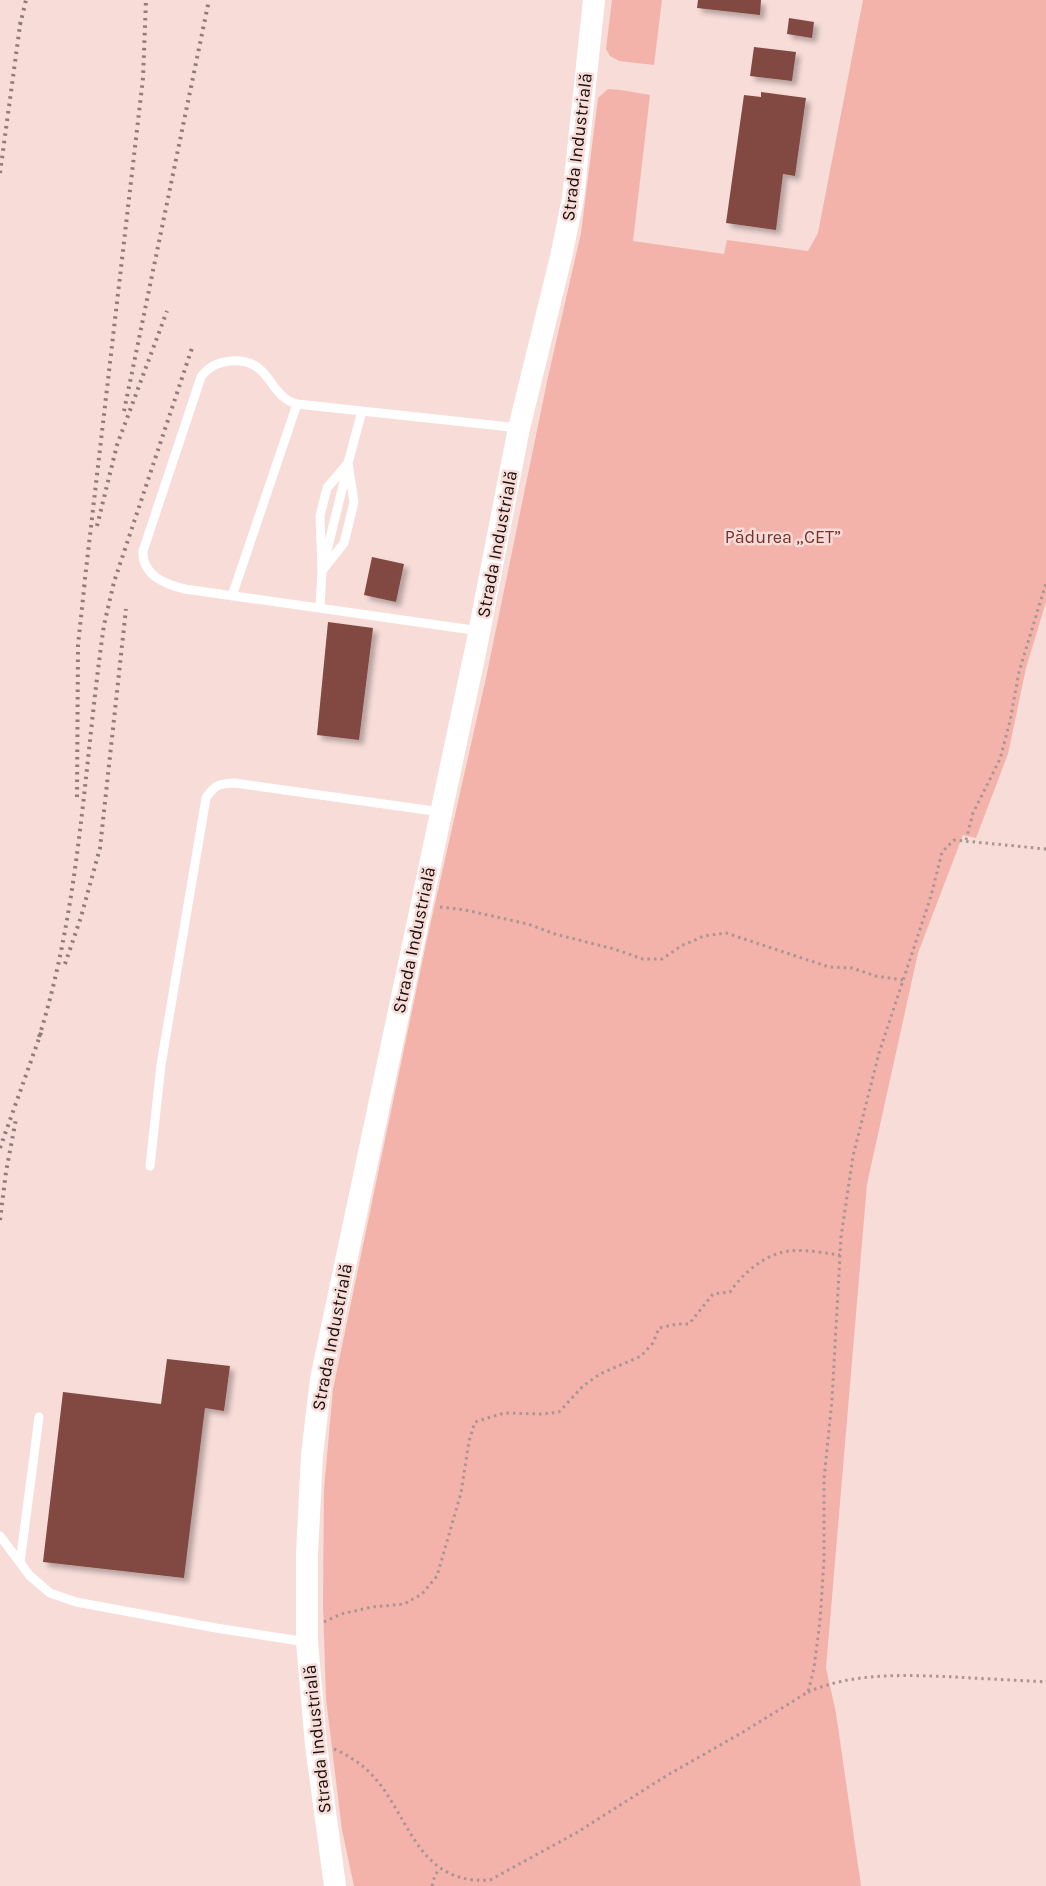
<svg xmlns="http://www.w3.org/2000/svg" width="1046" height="1886" font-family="Karla,sans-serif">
<defs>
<filter id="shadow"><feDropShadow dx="4.5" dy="4.5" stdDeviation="2.5" flood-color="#0004"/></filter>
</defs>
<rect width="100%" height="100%" fill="#f7dcd8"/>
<path fill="#f3b3ab" d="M 612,0 L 662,0 L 654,65 L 619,61 L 610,56 L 606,49 Z
M 863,0 L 1046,0 L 1046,602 L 1026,668 L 1008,754 L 976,838 L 963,835 L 918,953 L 867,1184 L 826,1668 L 836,1713 L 861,1886 L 354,1886 L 342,1830 L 326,1699 L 323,1604 L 324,1489 L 333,1389 L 427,939 L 486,678 L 548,377 L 581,233 L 598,98 L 608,89 L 621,90 L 650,95 L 633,241 L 724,254 L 727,240 L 808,251 L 818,233 Z"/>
<path fill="#814943" filter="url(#shadow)" d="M 698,0 L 761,0 L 760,15 L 697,8 Z
M 789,18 L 814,22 L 812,38 L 787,34 Z
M 754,47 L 796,52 L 792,81 L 750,76 Z
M 761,92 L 806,98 L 795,176 L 783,174 L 776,230 L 726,223 L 744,95 L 761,97 Z
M 372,557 L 404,564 L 396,602 L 364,595 Z
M 328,622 L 373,628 L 359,740 L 317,735 Z
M 167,1359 L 230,1366 L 224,1411 L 205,1408 L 184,1578 L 43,1562 L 63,1392 L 161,1404 Z"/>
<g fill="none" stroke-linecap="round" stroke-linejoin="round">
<path stroke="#aa9592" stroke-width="3" stroke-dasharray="2.5 4" stroke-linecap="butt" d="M 966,840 L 973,813 L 1000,759 L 1010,721 L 1019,672 L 1046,583
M 440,907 L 465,910 L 528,924 L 555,934 L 614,949 L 643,959 L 662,959 L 681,946 L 704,936 L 726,933 L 829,967 L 852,968 L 876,976 L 903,980
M 324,1622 L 341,1614 L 372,1607 L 404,1604 L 422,1594 L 437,1576 L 461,1493 L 469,1441 L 475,1422 L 504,1413 L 543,1414 L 559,1412 L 583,1386 L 600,1374 L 641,1356 L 653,1343 L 659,1328 L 677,1324 L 689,1324 L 713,1294 L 730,1292 C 743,1273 765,1254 789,1251 C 805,1249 824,1253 840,1255
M 808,1692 C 854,1672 906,1675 955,1677 C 985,1679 1016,1680 1046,1682
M 334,1749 C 340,1751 346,1755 351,1758 C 410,1792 405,1886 490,1880 L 576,1833 L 666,1776 L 743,1732 L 808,1692 L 814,1668 L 820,1621 L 824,1560 L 824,1479 L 832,1400 L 841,1237 L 853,1156 L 879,1053 L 931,896 L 942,852 L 954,840 L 1046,849
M 432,1886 L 435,1875 L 440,1869"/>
<path stroke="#fff" stroke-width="9" d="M 325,559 L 347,469
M 322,571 L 320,516 L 327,488 L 348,463
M 232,596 L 297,404
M 320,608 L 322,571 L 344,543 L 354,502 L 348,463 L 362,411
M 480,631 L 185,589 C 164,584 142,575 143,551 L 201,377 C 208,367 218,362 231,361 C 272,358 267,396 297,404 L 519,428
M 150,1166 L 161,1065 L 206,798 C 215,784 219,784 235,783 L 441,812
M 0,1536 L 30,1576 L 50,1593 L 76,1602 L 216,1628 L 307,1642
M 20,1563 L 39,1417"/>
<path stroke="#fff" stroke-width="22" d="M 335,1886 L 316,1745 L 307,1642 L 307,1554 L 312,1455 L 321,1379 L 476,648 L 519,428 L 561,257 L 573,198 L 594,0"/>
<path stroke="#907d7a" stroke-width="4" stroke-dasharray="2.5 5" stroke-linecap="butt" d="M 20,25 L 26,0
M 0,173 L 21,18
M 124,411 L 209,0
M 97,526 L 117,445 L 167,311
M 84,587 L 143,78 L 146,0
M 77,797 L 78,645 L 85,580
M 65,964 L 81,917 L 100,848 L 126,609
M 39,1037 C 81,904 84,762 104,625 L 114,582 L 192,348
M 0,1148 L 42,1030
M 0,1220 L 6,1172 L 16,1119"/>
</g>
<g text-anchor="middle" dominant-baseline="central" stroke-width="5" stroke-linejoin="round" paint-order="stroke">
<g font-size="18" fill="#180f0e" stroke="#f7dcd8">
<text transform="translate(577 147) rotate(-83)">Strada Industrială</text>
<text transform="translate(497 544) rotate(-79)">Strada Industrială</text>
<text transform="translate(414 940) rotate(-78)">Strada Industrială</text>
<text transform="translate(332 1337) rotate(-79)">Strada Industrială</text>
<text transform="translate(317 1739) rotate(-96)">Strada Industrială</text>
</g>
<g font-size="18" fill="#7b2f2a" stroke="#f7dcd8">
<text x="783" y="537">Pădurea „CET”</text>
</g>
</g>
</svg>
